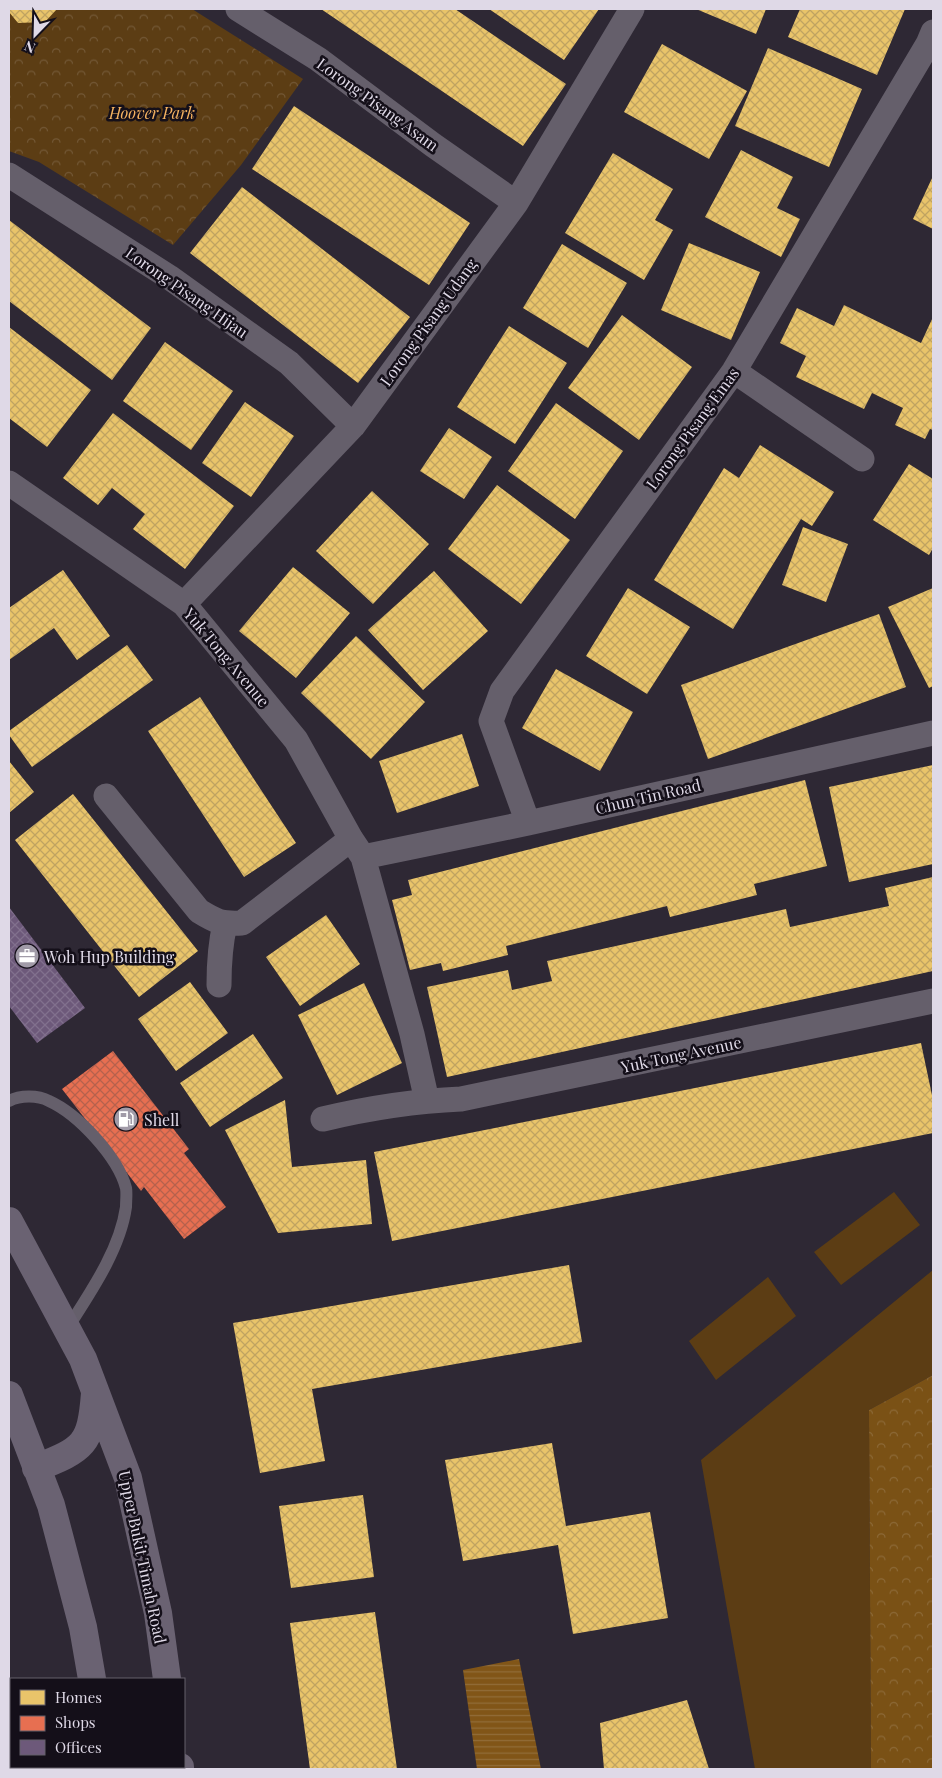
<svg xmlns="http://www.w3.org/2000/svg" width="942" height="1778" font-family="'Playfair Display',serif">
<defs>
<pattern id="forest-crowns" width="20" height="18" patternUnits="userSpaceOnUse" patternTransform="scale(1.25)"><rect width="20" height="18" fill="#7a5115"/><path d="M2 6a3 3 0 1 1 6 0M12 15a3 3 0 1 1 6 0" fill="none" stroke="#8c6937"/></pattern>
<pattern id="park-crowns" width="20" height="18" patternUnits="userSpaceOnUse" patternTransform="scale(1.25)"><rect width="20" height="18" fill="#5c3d14"/><path d="M2 6a3 3 0 1 1 6 0M12 15a3 3 0 1 1 6 0" fill="none" stroke="#735836"/></pattern>
<pattern id="water-rules" width="6" height="5" patternUnits="userSpaceOnUse" patternTransform="scale(1.25)"><rect width="6" height="5" fill="#815517"/><path d="M0 2.5h6" fill="none" stroke="#926d39"/></pattern>
<pattern id="homes-cross-hatch" width="8" height="8" patternUnits="userSpaceOnUse" patternTransform="scale(1.25)"><rect width="8" height="8" fill="#e9c46a"/><path d="M0 0l8 8M0 8l8-8" fill="none" stroke="#c0a361"/></pattern>
<pattern id="shops-cross-hatch" width="8" height="8" patternUnits="userSpaceOnUse" patternTransform="scale(1.25)"><rect width="8" height="8" fill="#e76f51"/><path d="M0 0l8 8M0 8l8-8" fill="none" stroke="#b6614d"/></pattern>
<pattern id="offices-cross-hatch" width="8" height="8" patternUnits="userSpaceOnUse" patternTransform="scale(1.25)"><rect width="8" height="8" fill="#6d597a"/><path d="M0 0l8 8M0 8l8-8" fill="none" stroke="#81708d"/></pattern>
</defs>
<rect width="100%" height="100%" fill="#2e2834"/>
<path fill="#5c3d14" d="M 894,1192 L 920,1225 L 841,1285 L 814,1252 Z
M 933,1270 L 933,1375 L 869,1410 L 871,1769 L 755,1769 L 701,1460 Z
M 768,1277 L 796,1316 L 716,1380 L 689,1341 Z"/>
<path fill="url(#forest-crowns)" d="M 933,1375 L 933,1769 L 871,1769 L 869,1410 Z"/>
<path fill="url(#park-crowns)" d="M 9,9 L 192,9 L 303,79 L 241,165 L 173,245 L 39,162 L 9,151 Z"/>
<path fill="url(#water-rules)" d="M 519,1659 L 541,1769 L 477,1769 L 463,1670 Z"/>
<path fill="url(#homes-cross-hatch)" d="M 9,9 L 57,9 L 45,22 L 18,23 L 9,12 Z
M 321,9 L 455,9 L 566,84 L 523,146 Z
M 489,9 L 599,9 L 564,60 Z
M 696,9 L 766,9 L 756,34 Z
M 800,9 L 905,9 L 877,75 L 788,37 Z
M 662,44 L 747,91 L 709,159 L 624,112 Z
M 768,48 L 862,89 L 829,167 L 735,126 Z
M 294,106 L 470,223 L 429,285 L 252,169 Z
M 741,150 L 793,177 L 777,208 L 800,219 L 781,257 L 705,217 Z
M 613,153 L 673,189 L 655,220 L 673,230 L 644,280 L 565,233 Z
M 933,176 L 933,229 L 913,219 Z
M 242,187 L 410,317 L 358,383 L 190,253 Z
M 9,220 L 151,328 L 112,380 L 9,301 Z
M 689,243 L 760,272 L 731,340 L 661,310 Z
M 562,244 L 627,283 L 588,348 L 523,308 Z
M 844,305 L 921,343 L 933,317 L 933,430 L 930,429 L 925,439 L 895,425 L 903,408 L 872,393 L 864,409 L 796,377 L 806,356 L 780,343 L 797,308 L 834,326 Z
M 622,315 L 692,367 L 639,440 L 568,388 Z
M 509,326 L 567,363 L 515,444 L 457,407 Z
M 9,327 L 91,390 L 47,447 L 9,418 Z
M 165,342 L 233,391 L 191,450 L 123,401 Z
M 245,402 L 294,436 L 251,497 L 202,463 Z
M 556,403 L 623,451 L 575,519 L 508,471 Z
M 113,413 L 234,506 L 185,569 L 133,529 L 145,514 L 112,488 L 98,505 L 63,478 Z
M 449,428 L 492,457 L 464,499 L 420,471 Z
M 760,445 L 834,492 L 812,526 L 801,519 L 733,629 L 654,580 L 724,468 L 739,478 Z
M 909,464 L 933,479 L 933,548 L 929,555 L 873,520 Z
M 497,485 L 570,540 L 521,604 L 448,549 Z
M 372,491 L 429,544 L 373,604 L 316,551 Z
M 803,527 L 848,544 L 826,602 L 782,585 Z
M 293,567 L 350,613 L 296,678 L 239,631 Z
M 63,570 L 110,636 L 77,660 L 54,628 L 9,660 L 9,608 Z
M 434,571 L 488,631 L 423,690 L 368,630 Z
M 628,588 L 690,627 L 647,694 L 586,656 Z
M 933,588 L 933,686 L 929,688 L 888,607 Z
M 879,614 L 906,687 L 708,759 L 681,685 Z
M 356,636 L 425,702 L 371,759 L 301,693 Z
M 127,645 L 153,680 L 32,767 L 9,735 L 9,731 Z
M 556,669 L 633,712 L 600,771 L 522,728 Z
M 200,697 L 296,843 L 244,877 L 148,731 Z
M 462,734 L 479,786 L 397,813 L 379,761 Z
M 9,761 L 34,792 L 9,813 Z
M 933,765 L 933,864 L 849,882 L 829,787 Z
M 805,780 L 827,866 L 754,884 L 757,895 L 670,917 L 667,906 L 506,946 L 508,955 L 443,971 L 441,963 L 410,970 L 392,900 L 412,895 L 408,880 Z
M 73,794 L 198,951 L 139,997 L 15,840 Z
M 933,877 L 933,971 L 447,1077 L 427,987 L 508,970 L 512,990 L 552,981 L 547,961 L 786,909 L 790,927 L 889,906 L 885,888 Z
M 326,915 L 360,964 L 300,1006 L 266,957 Z
M 190,982 L 228,1033 L 176,1071 L 138,1019 Z
M 364,983 L 402,1063 L 337,1095 L 298,1015 Z
M 253,1034 L 283,1078 L 210,1127 L 180,1083 Z
M 921,1043 L 933,1100 L 933,1133 L 392,1241 L 374,1152 Z
M 285,1100 L 292,1167 L 366,1160 L 372,1224 L 278,1233 L 225,1130 Z
M 569,1265 L 582,1342 L 312,1389 L 325,1461 L 260,1473 L 233,1323 Z
M 552,1443 L 566,1526 L 650,1512 L 668,1618 L 573,1634 L 558,1545 L 463,1561 L 445,1460 Z
M 363,1495 L 374,1577 L 291,1588 L 279,1506 Z
M 375,1612 L 397,1769 L 310,1769 L 290,1623 Z
M 687,1700 L 709,1769 L 604,1769 L 600,1723 Z"/>
<path fill="url(#shops-cross-hatch)" d="M 113,1051 L 189,1149 L 184,1153 L 226,1207 L 184,1239 L 144,1187 L 141,1191 L 62,1089 Z"/>
<path fill="url(#offices-cross-hatch)" d="M 9,907 L 85,1008 L 37,1043 L 9,1006 Z"/>
<g fill="none" stroke-linecap="round" stroke-linejoin="round">
<path stroke="#655f6b" stroke-width="12" d="M 9,1101 C 20,1095 38,1095 49,1101 C 78,1114 118,1157 126,1188 C 127,1193 126,1201 126,1207 C 120,1250 90,1293 67,1329"/>
<path stroke="#655f6b" stroke-width="25" d="M 238,9 L 318,59 L 433,145 L 516,203
M 9,175 L 169,277 L 289,363 L 353,426
M 734,371 L 862,459
M 9,483 L 184,604 L 296,740 L 351,839 L 363,857 L 412,1034 L 427,1101
M 184,604 L 353,426 L 516,203 L 632,9
M 106,796 L 199,911 C 217,922 221,924 242,923 L 351,839
M 528,823 L 491,721 L 502,691 L 734,371 L 928,44 L 933,32
M 363,857 L 528,823 L 933,733
M 219,985 C 219,964 220,945 225,924
M 323,1119 C 369,1108 414,1101 461,1099 L 933,1001"/>
<path stroke="#6a6272" stroke-width="28" d="M 9,1221 L 83,1359 L 128,1478 L 158,1613 L 167,1679
M 9,1395 L 51,1505 L 83,1627 L 92,1679
M 36,1468 C 84,1449 91,1445 95,1393
M 106,1767 L 107,1769
M 180,1767 L 180,1769"/>
</g>
<defs>
<symbol id="office-disc" viewBox="-11 -11 22 22"><circle r="9.5" fill="#a19ba8" stroke="#140f19"/><path d="M-6-3h4V-5.5h4V-3h4V5H-6ZM-1-4.5V-3h2v-1.5ZM-6 0V1H6V0Z" fill="#fff"/></symbol>
<symbol id="fuel-disc" viewBox="-11 -11 22 22"><circle r="9.5" fill="#a19ba8" stroke="#140f19"/><path d="M-5.5-6h7V0h2V4h1.3V-2.5L3-4.5l.8-.8L6-3V5H2.5V1h-1V6h-7ZM-4.2-4.7v3.2H.2V-4.7Z" fill="#fff"/></symbol>
</defs>
<g fill-rule="evenodd">
<use href="#office-disc" x="13" y="942" width="28" height="28"/>
<use href="#fuel-disc" x="112" y="1105" width="28" height="28"/>
</g>
<g text-anchor="middle" dominant-baseline="central" stroke-width="5" stroke-linejoin="round" paint-order="stroke">
<g font-size="16" fill="#dfd9e7" stroke="#140f19">
<text transform="translate(378 104) rotate(36)">Lorong Pisang Asam</text>
<text transform="translate(187 292) rotate(35)">Lorong Pisang Hijau</text>
<text transform="translate(428 322) rotate(-54)">Lorong Pisang Udang</text>
<text transform="translate(692 428) rotate(-54)">Lorong Pisang Emas</text>
<text transform="translate(227 657) rotate(50)">Yuk Tong Avenue</text>
<text transform="translate(648 796) rotate(-13)">Chun Tin Road</text>
<text transform="translate(681 1054) rotate(-12)">Yuk Tong Avenue</text>
<text transform="translate(143 1557) rotate(78)">Upper Bukit Timah Road</text>
</g>
<g font-size="16" font-style="italic" fill="#f5b361" stroke="#140f19">
<text x="152" y="112">Hoover Park</text>
</g>
<g font-size="16" fill="#dfd9e7" stroke="#140f19" text-anchor="start">
<text x="44" y="956">Woh Hup Building</text>
<text x="144" y="1119">Shell</text>
</g>
</g>
<rect width="942" height="1778" fill="none" stroke="#dfd9e7" stroke-width="20"/>
<rect x="10" y="1678" width="175" height="90" fill="#140f19" stroke="#65606b"/>
<rect x="20" y="1690" width="25" height="15" fill="#e9c46a" stroke="#65606b"/>
<text x="55" y="1703" font-size="15" fill="#dfd9e7">Homes</text>
<rect x="20" y="1716" width="25" height="15" fill="#e76f51" stroke="#65606b"/>
<text x="55" y="1728" font-size="15" fill="#dfd9e7">Shops</text>
<rect x="20" y="1740" width="25" height="15" fill="#6d597a" stroke="#65606b"/>
<text x="55" y="1753" font-size="15" fill="#dfd9e7">Offices</text>
<g transform="translate(35 35) rotate(203)" stroke="#140f19" stroke-width="4" paint-order="stroke">
<path d="M0-4L9 19L0 12L-9 19Z" fill="#dfd9e7"/>
<text y="-8" font-size="14" font-weight="bold" text-anchor="middle" fill="#dfd9e7">N</text>
</g>
</svg>
